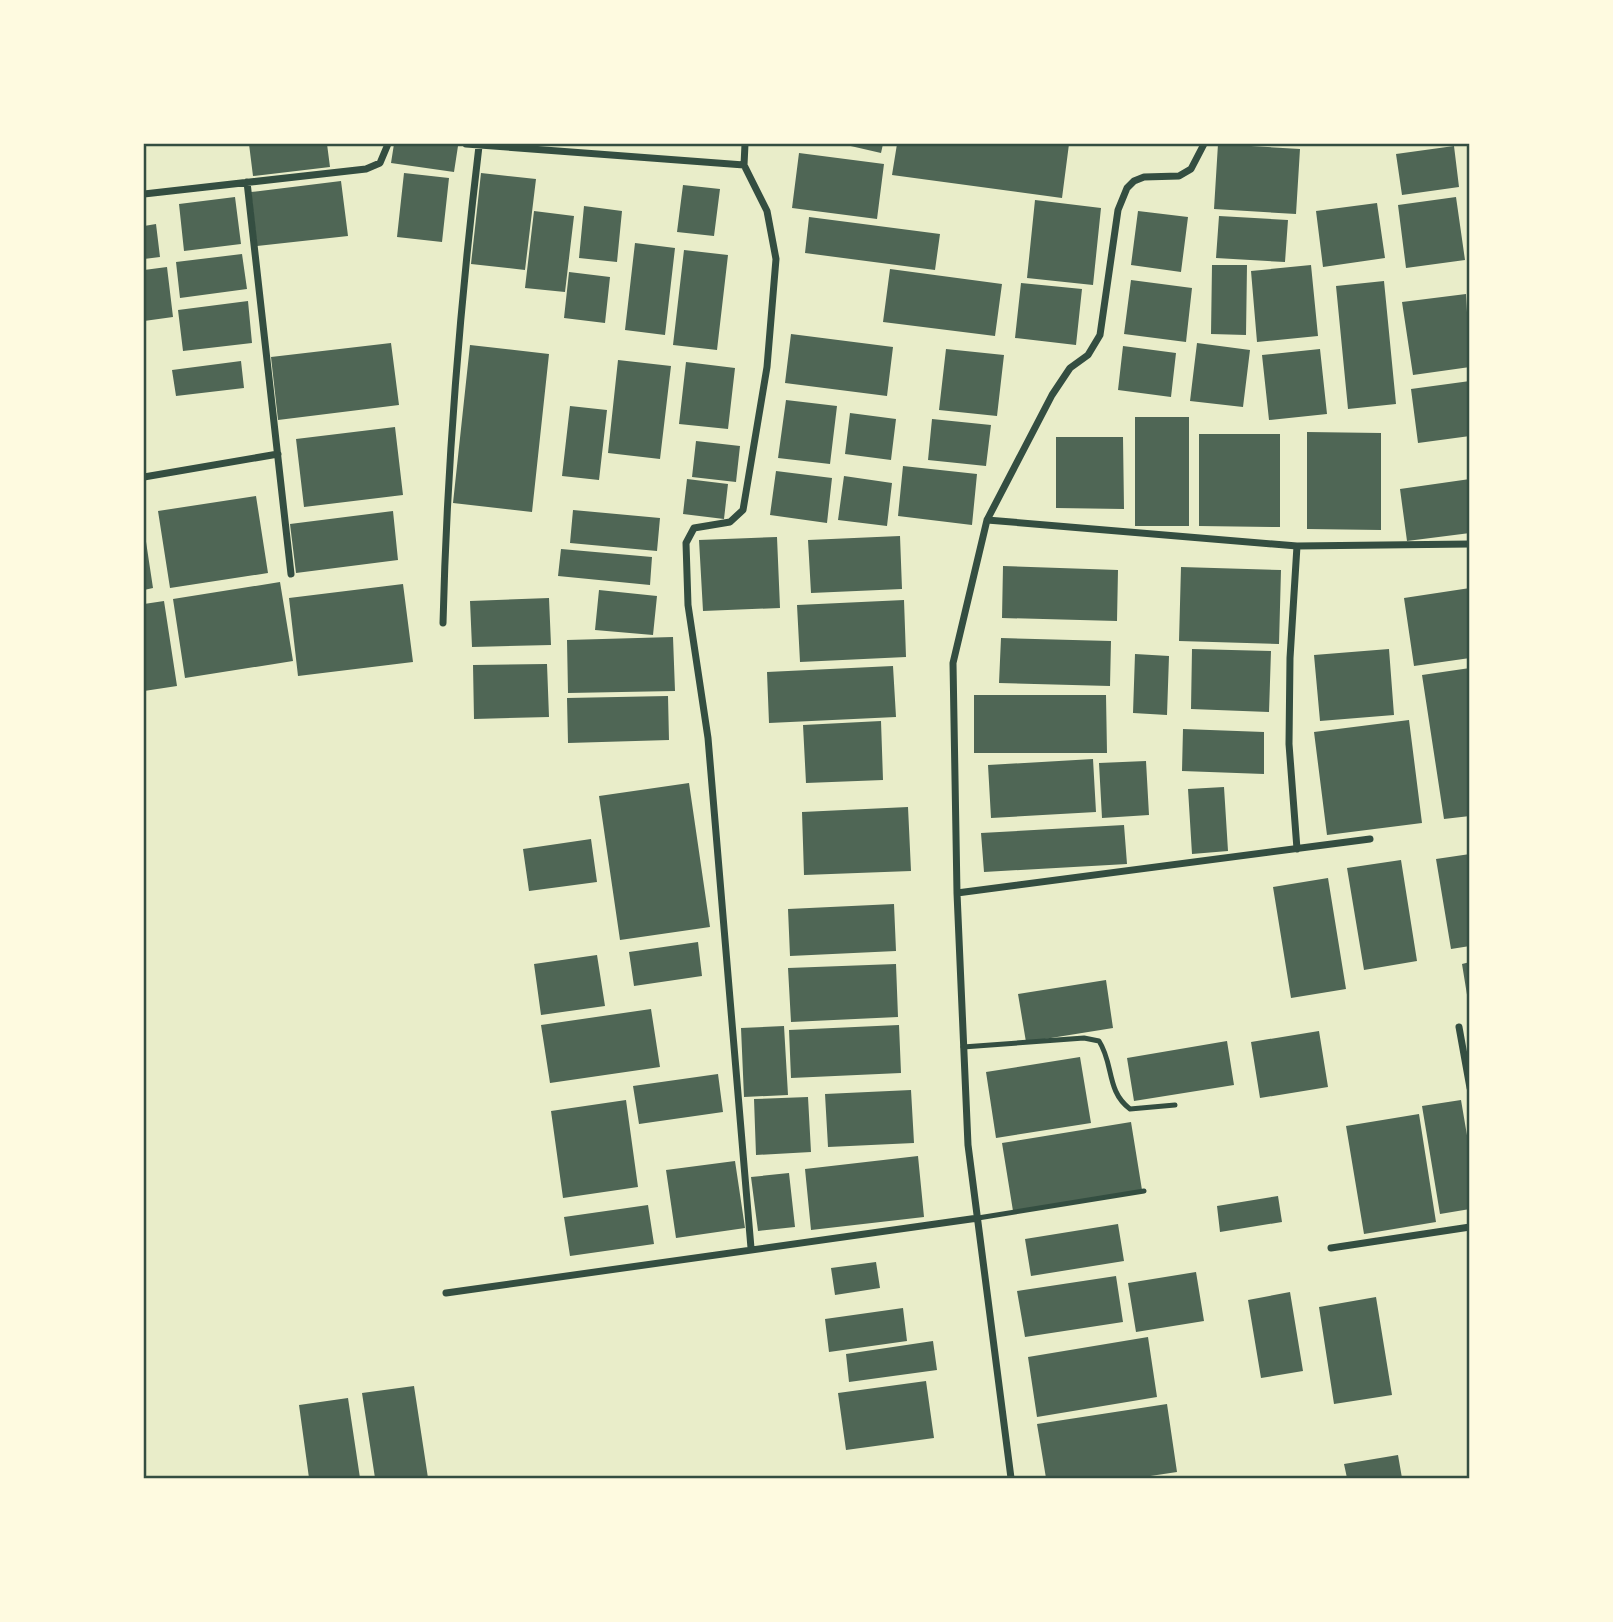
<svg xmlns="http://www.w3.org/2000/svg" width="1613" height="1622" font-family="'Open Sans',sans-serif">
<rect width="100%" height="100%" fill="#e9edc9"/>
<path fill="#4f6655" d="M 249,144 L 327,144 L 330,167 L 253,176 Z
M 394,144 L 458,146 L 454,172 L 391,163 Z
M 842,144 L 883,144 L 881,153 Z
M 897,144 L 1069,144 L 1062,198 L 892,175 Z
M 1218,144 L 1300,149 L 1296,214 L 1214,209 Z
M 1454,146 L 1459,187 L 1402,195 L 1396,154 Z
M 799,153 L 884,164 L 877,219 L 792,208 Z
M 404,173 L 449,178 L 442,242 L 397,237 Z
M 481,173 L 536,179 L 525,270 L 471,264 Z
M 341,181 L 348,236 L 257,246 L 251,192 Z
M 683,185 L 720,189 L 714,236 L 677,232 Z
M 235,197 L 241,244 L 184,251 L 179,204 Z
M 1456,197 L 1465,260 L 1406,268 L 1398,205 Z
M 1035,200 L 1101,208 L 1093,285 L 1027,278 Z
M 1377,203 L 1385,258 L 1323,267 L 1316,211 Z
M 584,206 L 622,211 L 617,262 L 579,258 Z
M 534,211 L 574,216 L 565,292 L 525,288 Z
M 1138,211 L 1188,217 L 1181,272 L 1131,265 Z
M 1219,216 L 1288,220 L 1285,262 L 1216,258 Z
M 809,217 L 940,234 L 935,270 L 805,253 Z
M 156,224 L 160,257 L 144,259 L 144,226 Z
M 635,243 L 675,248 L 665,335 L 625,330 Z
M 684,250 L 728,255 L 717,350 L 673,345 Z
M 242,254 L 247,289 L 180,298 L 176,262 Z
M 1212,265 L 1247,265 L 1246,335 L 1211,334 Z
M 1311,265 L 1318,336 L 1257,342 L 1251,271 Z
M 167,267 L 173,317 L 144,321 L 144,270 Z
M 890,269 L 1002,284 L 995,336 L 883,322 Z
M 569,272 L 610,277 L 605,323 L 564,318 Z
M 1131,280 L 1192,288 L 1186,342 L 1124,334 Z
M 1384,281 L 1396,404 L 1348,409 L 1336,286 Z
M 1021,283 L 1082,289 L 1076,345 L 1015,338 Z
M 1466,294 L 1470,367 L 1413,375 L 1402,302 Z
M 248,301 L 252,343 L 183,351 L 178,310 Z
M 791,334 L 893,347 L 887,396 L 785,383 Z
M 391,343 L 399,405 L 278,420 L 271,357 Z
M 1197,343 L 1250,350 L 1243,407 L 1190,401 Z
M 470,345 L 549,354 L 532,512 L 453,503 Z
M 1123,346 L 1176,353 L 1171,397 L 1118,390 Z
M 946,349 L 1004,355 L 997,416 L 939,410 Z
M 1320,349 L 1327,414 L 1269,420 L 1262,355 Z
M 618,360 L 671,366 L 660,459 L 608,453 Z
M 241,361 L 244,388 L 176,396 L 172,370 Z
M 686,362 L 735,368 L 728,429 L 679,424 Z
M 1470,381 L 1470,436 L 1418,443 L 1411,389 Z
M 786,400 L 837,406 L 830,464 L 778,458 Z
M 570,406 L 607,410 L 599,480 L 562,476 Z
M 850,413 L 896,419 L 891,460 L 845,454 Z
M 1135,417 L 1189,417 L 1189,526 L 1135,526 Z
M 932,419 L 991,425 L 986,466 L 928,460 Z
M 395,427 L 403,495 L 304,507 L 296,439 Z
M 1307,432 L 1381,433 L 1381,530 L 1307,529 Z
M 1199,434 L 1280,434 L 1280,527 L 1199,526 Z
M 1056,437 L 1123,437 L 1124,509 L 1056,508 Z
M 696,441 L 740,446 L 736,482 L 692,477 Z
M 903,466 L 977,474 L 972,525 L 898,516 Z
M 776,471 L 832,478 L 827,523 L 770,515 Z
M 844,476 L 892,483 L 887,526 L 838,520 Z
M 687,479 L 728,484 L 724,519 L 683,514 Z
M 1470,479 L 1470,533 L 1407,541 L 1400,489 Z
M 256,496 L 268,573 L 170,588 L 158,511 Z
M 573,510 L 660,518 L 657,551 L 570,543 Z
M 393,511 L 398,560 L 296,573 L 290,524 Z
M 145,535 L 153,588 L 144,590 L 144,536 Z
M 900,536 L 902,589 L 811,593 L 808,540 Z
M 777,537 L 780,608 L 703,611 L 699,540 Z
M 561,549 L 652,557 L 650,585 L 558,576 Z
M 1003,566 L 1118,570 L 1117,621 L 1002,618 Z
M 1181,567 L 1281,570 L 1279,644 L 1179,641 Z
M 280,582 L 293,661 L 185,678 L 173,599 Z
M 403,584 L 413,662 L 298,676 L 289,598 Z
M 1470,588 L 1470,658 L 1414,666 L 1404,598 Z
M 599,590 L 657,596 L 653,635 L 595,630 Z
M 549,598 L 551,645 L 472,647 L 470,601 Z
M 904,600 L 906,657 L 800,662 L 797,605 Z
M 164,601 L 177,686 L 144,691 L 144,604 Z
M 673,637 L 675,691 L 568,693 L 567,640 Z
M 1001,638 L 1111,641 L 1110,686 L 999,683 Z
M 1192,649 L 1271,651 L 1269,712 L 1191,709 Z
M 1389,649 L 1394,715 L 1320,721 L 1314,655 Z
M 1135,654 L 1169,656 L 1167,715 L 1133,713 Z
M 547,664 L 549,717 L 474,719 L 473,665 Z
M 893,666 L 896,717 L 769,723 L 767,672 Z
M 1470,668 L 1470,816 L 1444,819 L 1422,675 Z
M 974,695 L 1106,695 L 1107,753 L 974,753 Z
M 668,696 L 669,740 L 568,743 L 567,698 Z
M 1409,720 L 1422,823 L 1327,835 L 1314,732 Z
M 881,721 L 883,780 L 806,783 L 803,725 Z
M 1183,729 L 1264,732 L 1264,774 L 1182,771 Z
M 1093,759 L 1096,812 L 991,818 L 988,765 Z
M 1146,761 L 1149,815 L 1102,818 L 1099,763 Z
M 689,783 L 710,927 L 620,940 L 599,796 Z
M 1224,787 L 1228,851 L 1192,854 L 1188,789 Z
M 908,807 L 911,871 L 804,875 L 802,812 Z
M 1124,825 L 1127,864 L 984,872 L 981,833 Z
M 591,839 L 597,882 L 529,891 L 523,849 Z
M 1470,854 L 1470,946 L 1451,949 L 1436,859 Z
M 1401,860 L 1417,961 L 1364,970 L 1347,868 Z
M 1328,878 L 1346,989 L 1291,998 L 1273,887 Z
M 894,904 L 896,951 L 790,956 L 788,909 Z
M 698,942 L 702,976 L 634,986 L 629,952 Z
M 597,955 L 605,1006 L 541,1015 L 534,964 Z
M 1470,962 L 1470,1001 L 1468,1001 L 1462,964 Z
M 896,964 L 898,1017 L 791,1022 L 788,968 Z
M 1106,980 L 1113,1028 L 1026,1042 L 1018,994 Z
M 651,1009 L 660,1067 L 550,1083 L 541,1025 Z
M 899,1025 L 901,1073 L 791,1078 L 789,1030 Z
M 784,1026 L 788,1095 L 744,1097 L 741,1028 Z
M 1319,1031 L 1328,1087 L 1260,1098 L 1251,1042 Z
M 1227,1041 L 1234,1085 L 1134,1101 L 1127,1058 Z
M 1080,1057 L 1091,1123 L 996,1138 L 986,1072 Z
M 718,1074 L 723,1112 L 639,1124 L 633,1086 Z
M 911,1090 L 914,1143 L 828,1147 L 825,1094 Z
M 808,1097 L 811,1152 L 756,1155 L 754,1099 Z
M 626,1100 L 638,1187 L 563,1198 L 551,1111 Z
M 1461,1100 L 1470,1153 L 1470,1209 L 1440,1214 L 1422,1106 Z
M 1419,1114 L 1436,1222 L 1364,1234 L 1346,1126 Z
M 1131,1122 L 1142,1190 L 1013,1211 L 1002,1143 Z
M 918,1156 L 924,1217 L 811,1230 L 805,1169 Z
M 735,1161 L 745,1228 L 676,1238 L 666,1170 Z
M 789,1173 L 795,1227 L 758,1231 L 751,1177 Z
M 1278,1196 L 1282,1222 L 1220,1232 L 1217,1206 Z
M 648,1205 L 654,1244 L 570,1256 L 564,1217 Z
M 1118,1224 L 1124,1261 L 1031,1276 L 1025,1239 Z
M 876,1262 L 880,1288 L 835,1295 L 831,1268 Z
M 1196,1272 L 1204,1321 L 1136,1332 L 1128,1283 Z
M 1116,1276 L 1123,1322 L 1025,1337 L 1017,1291 Z
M 1290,1292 L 1303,1371 L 1261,1378 L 1248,1300 Z
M 1376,1297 L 1392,1395 L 1334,1404 L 1319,1307 Z
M 903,1308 L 907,1341 L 829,1352 L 825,1319 Z
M 1148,1337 L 1157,1397 L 1037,1417 L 1028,1357 Z
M 933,1341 L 937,1370 L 849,1382 L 846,1354 Z
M 926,1381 L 934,1438 L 846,1450 L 838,1393 Z
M 414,1386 L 428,1478 L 375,1478 L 362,1393 Z
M 348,1398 L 360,1478 L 309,1478 L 299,1405 Z
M 1167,1404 L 1177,1472 L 1137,1478 L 1046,1478 L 1037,1424 Z
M 1398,1455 L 1402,1478 L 1347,1478 L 1344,1464 Z"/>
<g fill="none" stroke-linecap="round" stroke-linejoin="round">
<path stroke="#344e41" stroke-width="5" d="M 963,1047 L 1084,1038 L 1099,1041 C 1114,1064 1106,1091 1130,1109 L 1175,1105
M 978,1218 L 1144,1191"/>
<path stroke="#344e41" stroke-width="7" d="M 466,144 L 744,165
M 745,144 L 744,165 L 767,211 L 776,259 L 767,367 L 743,510 L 730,522 L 694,528 L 686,543 L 688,605 L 708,738 L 751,1248
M 247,182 L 291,574
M 144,194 L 366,169 L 380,163 L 388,144
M 144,477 L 278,454
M 987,520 L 1297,546 L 1470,544
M 1297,546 L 1290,658 L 1289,744 L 1297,849
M 443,623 C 447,463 460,305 479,146
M 957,893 L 1370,839
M 1459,1027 L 1470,1088
M 1331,1248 L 1470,1227
M 446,1293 L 978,1218
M 1011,1478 L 968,1145 L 957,893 L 953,663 L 987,520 L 1052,395 L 1070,368 L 1088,355 L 1100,335 L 1118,210 L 1127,188 L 1134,181 L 1144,177 L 1179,176 L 1191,169 L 1204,144"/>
</g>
<rect width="1613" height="1622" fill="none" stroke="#fefae0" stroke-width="290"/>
<rect x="145" y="145" width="1323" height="1332" fill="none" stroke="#344e41" stroke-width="2.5"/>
</svg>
